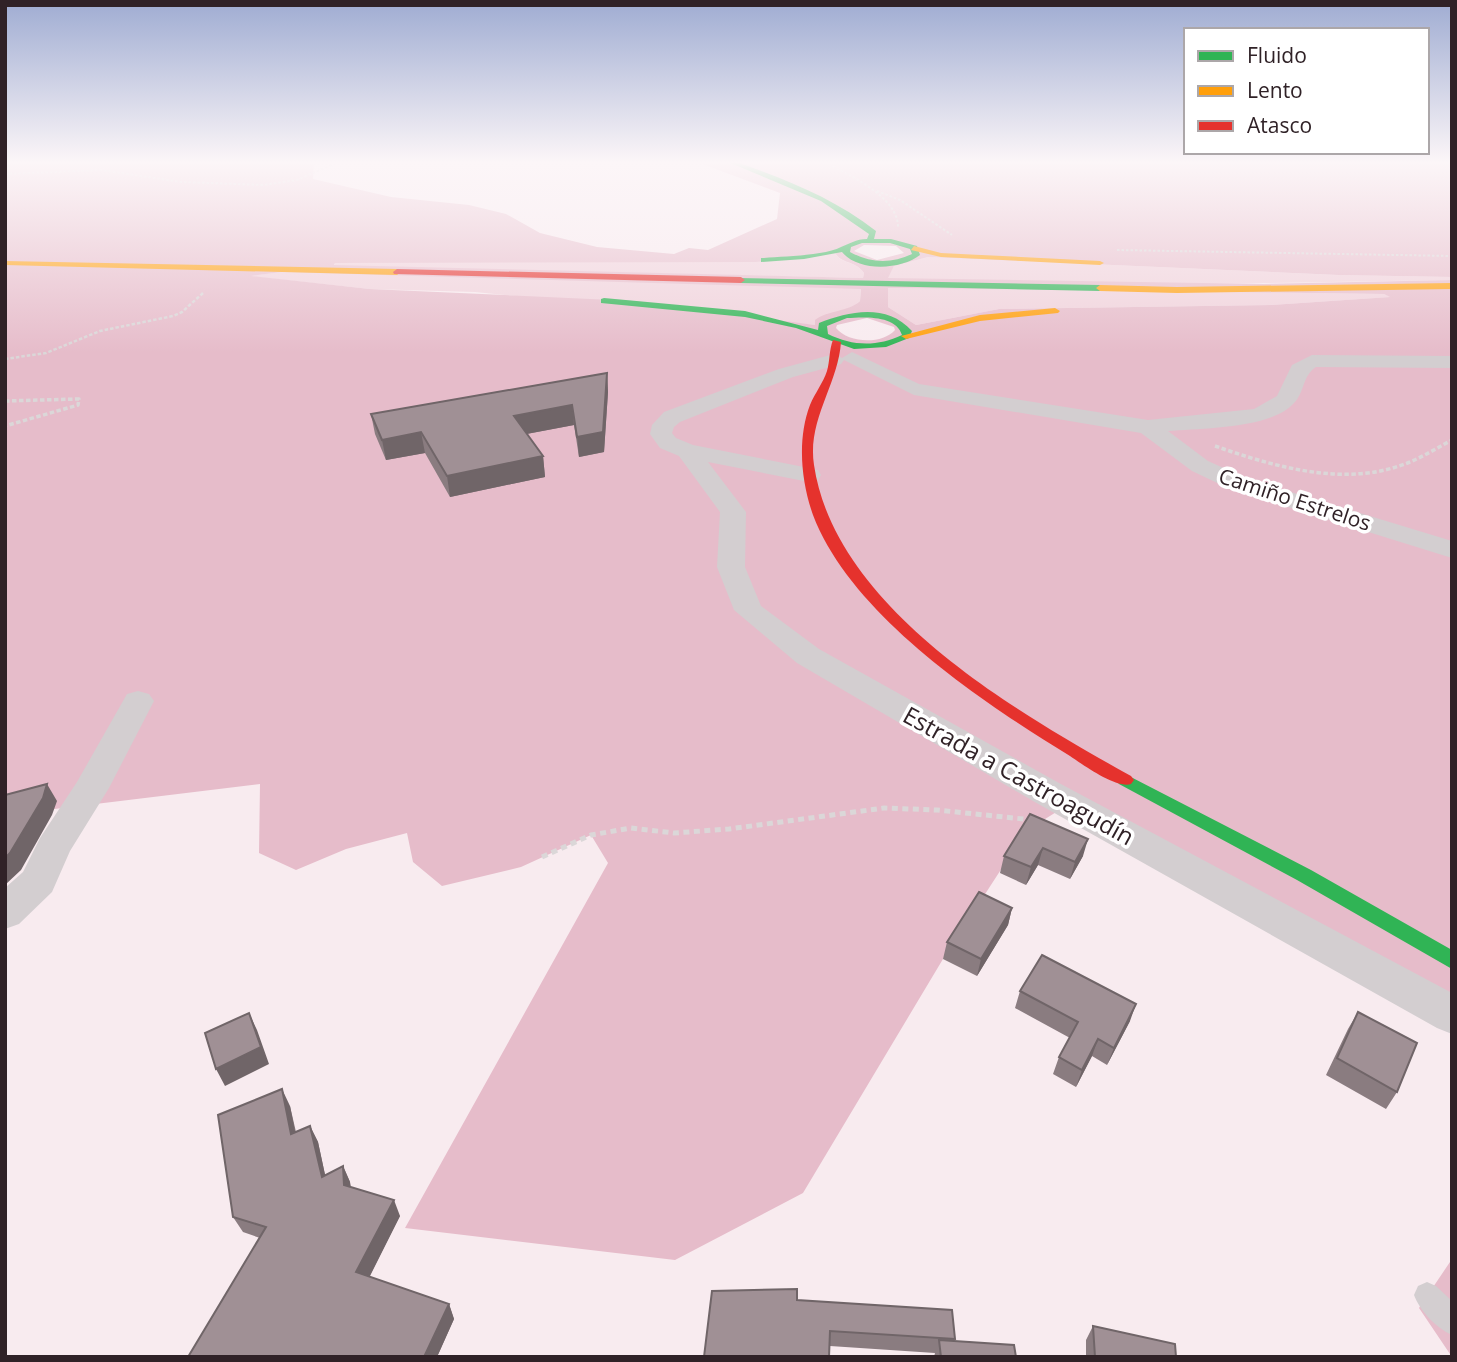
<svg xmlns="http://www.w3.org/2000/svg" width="1457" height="1362" font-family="'Open Sans',sans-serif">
<rect width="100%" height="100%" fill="#f8ebef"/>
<path fill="#f0d2db" d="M 835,253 C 842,265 855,260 864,273 L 863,278 L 334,266 L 335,263 Z
M 928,257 L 1338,275 L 1452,277 L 1452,280 L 1204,284 L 887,279 L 894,266 Z
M 282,272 L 861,288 L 860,301 L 855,305 L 815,325 L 475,292 L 370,289 L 247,276 Z
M 888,288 L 1384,294 L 1391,297 L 1271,305 L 999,309 L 916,325 L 888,307 Z"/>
<path fill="#e6bcca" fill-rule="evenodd" d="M 5,162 L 314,162 L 313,179 L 391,197 L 469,205 L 506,214 L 540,233 L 597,247 L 674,254 L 689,248 L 708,250 L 777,219 L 780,193 L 697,162 L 1452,162 L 1452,277 L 1338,275 L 928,257 L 894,266 L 888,278 L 1264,284 L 1452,280 L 1452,1015 L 1069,804 L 1026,831 L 943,959 L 803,1193 L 675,1260 L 405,1228 L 608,863 L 591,835 L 521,867 L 442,886 L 413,862 L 407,833 L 346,849 L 296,870 L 259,853 L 260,784 L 5,815 ZM 864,245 L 896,246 L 904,253 L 877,260 L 854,251 ZM 835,253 C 843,265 855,260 864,273 L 863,278 L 334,265 L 335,263 L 756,262 ZM 282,272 L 861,289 L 860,301 C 848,312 828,310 815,320 L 815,325 L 634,301 L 370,289 L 251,276 ZM 888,288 L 1384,294 L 1390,297 L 1271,305 L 999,309 L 916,325 L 888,307 ZM 867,318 L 894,327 L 895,330 C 882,345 848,343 836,328 L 837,325 Z
M 1452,1259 L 1452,1357 L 1419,1308 Z"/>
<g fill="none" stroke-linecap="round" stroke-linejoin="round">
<path stroke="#dbd7d8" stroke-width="2" stroke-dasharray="2.5 2" stroke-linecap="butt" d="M 825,162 C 848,175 898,196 898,227
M 5,174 L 101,170 L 181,182 L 264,185 L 297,180 L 338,162
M 877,191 L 900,200 L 952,235
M 1117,250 L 1452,256"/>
<path stroke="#dbd7d8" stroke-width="2.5" stroke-dasharray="3.5 2" stroke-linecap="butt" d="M 5,359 L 46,353 L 100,331 L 173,316 L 182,312 L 203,293"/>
<path stroke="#dbd7d8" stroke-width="3.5" stroke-dasharray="4.5 2.5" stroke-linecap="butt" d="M 5,401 L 79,399 L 78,405 L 5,426
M 1215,446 C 1272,466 1340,486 1399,466 C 1418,460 1435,449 1452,440"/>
<path stroke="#dbd7d8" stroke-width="5" stroke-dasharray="6 4.5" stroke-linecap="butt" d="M 542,857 L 591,835 L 631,828 L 674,833 L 729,829 L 884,808 L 937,810 L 1033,820"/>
<path fill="#d3ced0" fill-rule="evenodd" d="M 1427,1282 L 1436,1286 L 1452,1301 L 1452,1335 C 1436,1328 1420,1311 1414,1295 L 1418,1286 Z"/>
<path fill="#d3ced0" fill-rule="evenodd" d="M 852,352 L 919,384 L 1148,420 L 1254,409 L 1277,396 L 1292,365 L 1312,355 L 1452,356 L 1452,368 L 1316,367 C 1302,376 1305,392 1294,403 C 1271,429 1202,428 1168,431 L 1208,461 L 1248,479 L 1452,541 L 1452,558 L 1230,489 L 1192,471 L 1141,433 L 914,395 L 844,360 L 841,364 L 793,377 L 680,422 L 674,427 L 672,433 L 676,438 L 693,445 L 809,468 L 818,470 L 821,475 L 818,480 L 809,482 L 708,462 L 746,512 L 745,567 L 761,606 L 819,649 L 1059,783 L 1452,993 L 1452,1034 L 1437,1028 L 1033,801 L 797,663 L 734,610 L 717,567 L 720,512 L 679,456 L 660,448 L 650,434 L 652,425 L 664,412 L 779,369 L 834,354 L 842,358 Z
M 138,691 L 149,694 L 154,701 L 109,788 L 70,851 L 52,892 L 19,924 L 5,929 L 5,888 L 23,872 L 40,838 L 77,782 L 127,694 Z"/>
<path fill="#30b455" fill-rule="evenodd" d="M 728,162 L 737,162 C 787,180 834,198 876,231 L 874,239 L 891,239 L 917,246 L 920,255 C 901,270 858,272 842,252 L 804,259 L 761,262 L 761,258 L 764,258 C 784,256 824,256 841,247 C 849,244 856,239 867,239 L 869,234 L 821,201 ZM 862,243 L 890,243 L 910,249 L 912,254 C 891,264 870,263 850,252 L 851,247 Z
M 738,278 L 1100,285 L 1104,288 L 1100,291 L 741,283 L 737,280 Z
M 604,298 L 745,311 L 818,330 L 819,323 C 849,311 887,303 912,331 L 909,338 L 886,347 L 854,349 L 796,328 L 745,317 L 601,303 L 601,299 ZM 847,318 C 865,317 896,315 902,335 C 877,347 852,346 828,334 L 827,326 Z
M 1125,774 L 1311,870 L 1452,950 L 1452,969 L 1297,880 L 1119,784 L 1116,780 L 1119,776 Z"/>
<path fill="#ff9f0a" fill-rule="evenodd" d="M 914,246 L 941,253 L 1100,261 L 1104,263 L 1100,265 L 941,257 L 911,250 Z
M 5,261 L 397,269 L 401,272 L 397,275 L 5,265 Z
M 1452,283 L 1452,289 L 1177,293 L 1100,291 L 1096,288 L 1100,285 L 1177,287 Z
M 1055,308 L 1060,311 L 1058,313 L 980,321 L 906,339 L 901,336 L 980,315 Z"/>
<path fill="#e5322d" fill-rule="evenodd" d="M 397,269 L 741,277 L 745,280 L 741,283 L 394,274 L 393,272 Z
M 833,340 L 841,342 C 838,385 807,420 814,465 C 835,608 1016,712 1131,776 L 1134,780 L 1131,784 C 1117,789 1083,765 1070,756 C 982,702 851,615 813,515 C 801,481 797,439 810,405 C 815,393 823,383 827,371 C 830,361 829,350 833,340 Z"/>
</g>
<path fill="#8a7c80" d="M 607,373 L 608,392 L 604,452 L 579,457 L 574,425 L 526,434 L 543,456 L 545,477 L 450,497 L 425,453 L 386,460 L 375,434 L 371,414 Z
M 1030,814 L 1083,856 L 1070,879 L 1038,865 L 1026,885 L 1000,873 L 1004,856 Z
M 1012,908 L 1008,925 L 977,976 L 943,959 L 947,942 Z
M 1020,991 L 1130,1021 L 1107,1065 L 1092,1056 L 1076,1087 L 1053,1074 L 1059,1057 L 1070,1038 L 1015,1008 Z
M 1358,1012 L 1397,1092 L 1386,1109 L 1326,1075 L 1348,1029 Z
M 290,1106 L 296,1132 L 310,1126 L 318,1142 L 325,1175 L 343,1166 L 350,1182 L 351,1187 L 400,1216 L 369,1277 L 449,1304 L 454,1319 L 437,1357 L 188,1357 L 260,1238 L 243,1232 L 233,1217 Z
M 797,1300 L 955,1339 L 954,1341 L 1016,1357 L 934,1357 L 935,1353 L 830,1346 Z
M 1093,1326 L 1176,1357 L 1086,1357 L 1086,1340 Z"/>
<path fill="#706568" d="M 607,373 L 608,392 L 604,452 L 579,457 L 577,437 Z
M 572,405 L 574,425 L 516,436 L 514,416 Z
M 421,432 L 425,453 L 386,460 L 382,440 Z
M 543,456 L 545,477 L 450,497 L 447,476 Z
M 47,784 L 57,801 L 52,815 L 21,870 L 5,885 L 5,858 Z
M 1088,839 L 1083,856 L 1070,879 L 1075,862 Z
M 1043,848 L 1038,865 L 1026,885 L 1031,867 Z
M 1012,908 L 1008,925 L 977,976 L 981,959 Z
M 1136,1004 L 1130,1021 L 1107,1065 L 1114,1048 Z
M 249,1013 L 257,1030 L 269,1064 L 225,1086 L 216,1069 Z
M 1098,1039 L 1092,1056 L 1076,1087 L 1082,1070 Z
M 282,1089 L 290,1106 L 299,1151 L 291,1134 Z
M 310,1126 L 318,1142 L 329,1193 L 322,1177 Z
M 343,1166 L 350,1182 L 351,1201 L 344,1185 Z
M 394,1200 L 400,1216 L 364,1288 L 356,1272 Z
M 449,1304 L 454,1319 L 437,1357 L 424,1357 Z"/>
<path fill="#a09095" stroke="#706568" stroke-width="2" d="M 607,373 L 603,432 L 577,437 L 572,405 L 514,416 L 543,456 L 447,476 L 421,432 L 382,440 L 371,414 Z
M 47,784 L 43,798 L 10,853 L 5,858 L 5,795 Z
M 1030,814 L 1088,839 L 1075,862 L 1043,848 L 1031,867 L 1004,856 Z
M 979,892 L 1012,908 L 981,959 L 947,942 Z
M 1042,955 L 1136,1004 L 1114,1048 L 1098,1039 L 1082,1070 L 1059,1057 L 1078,1022 L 1020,991 Z
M 1358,1012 L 1417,1043 L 1397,1092 L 1337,1058 Z
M 249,1013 L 261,1047 L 216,1069 L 205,1033 Z
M 282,1089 L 291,1134 L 310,1126 L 322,1177 L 343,1166 L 344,1185 L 394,1200 L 356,1272 L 449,1304 L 424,1357 L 188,1357 L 266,1227 L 233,1217 L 218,1115 Z
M 797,1289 L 797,1300 L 952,1310 L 955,1339 L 830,1331 L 829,1357 L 704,1357 L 712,1291 Z
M 1093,1326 L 1175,1344 L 1176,1357 L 1095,1357 Z
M 939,1340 L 1014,1345 L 1016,1357 L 941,1357 Z"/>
<linearGradient id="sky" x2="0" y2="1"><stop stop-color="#9facd2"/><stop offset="0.46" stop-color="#fcf6f8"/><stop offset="1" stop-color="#fcf6f8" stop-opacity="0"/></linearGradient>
<rect width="1457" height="353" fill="url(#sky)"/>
<g text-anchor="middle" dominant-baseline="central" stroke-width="7" stroke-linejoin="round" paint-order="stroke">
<g font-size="21" fill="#302227" stroke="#fff">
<text transform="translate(1295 499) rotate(18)">Camiño Estrelos</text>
</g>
<g font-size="24" fill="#302227" stroke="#fff">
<text transform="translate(1019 775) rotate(29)">Estrada a Castroagudín</text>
</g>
</g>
<rect width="1457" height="1362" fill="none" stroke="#302227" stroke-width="14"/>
<rect x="1184" y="28" width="245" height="126" fill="#ffffff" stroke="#aca7a9" stroke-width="2"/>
<rect x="1198" y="51" width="35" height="10" fill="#30b455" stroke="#aca7a9" stroke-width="2"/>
<text x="1247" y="63" font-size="21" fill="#302227">Fluido</text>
<rect x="1198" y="86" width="35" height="10" fill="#ff9f0a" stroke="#aca7a9" stroke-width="2"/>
<text x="1247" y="98" font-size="21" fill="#302227">Lento</text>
<rect x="1198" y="121" width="35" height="10" fill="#e5322d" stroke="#aca7a9" stroke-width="2"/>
<text x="1247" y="133" font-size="21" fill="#302227">Atasco</text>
</svg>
